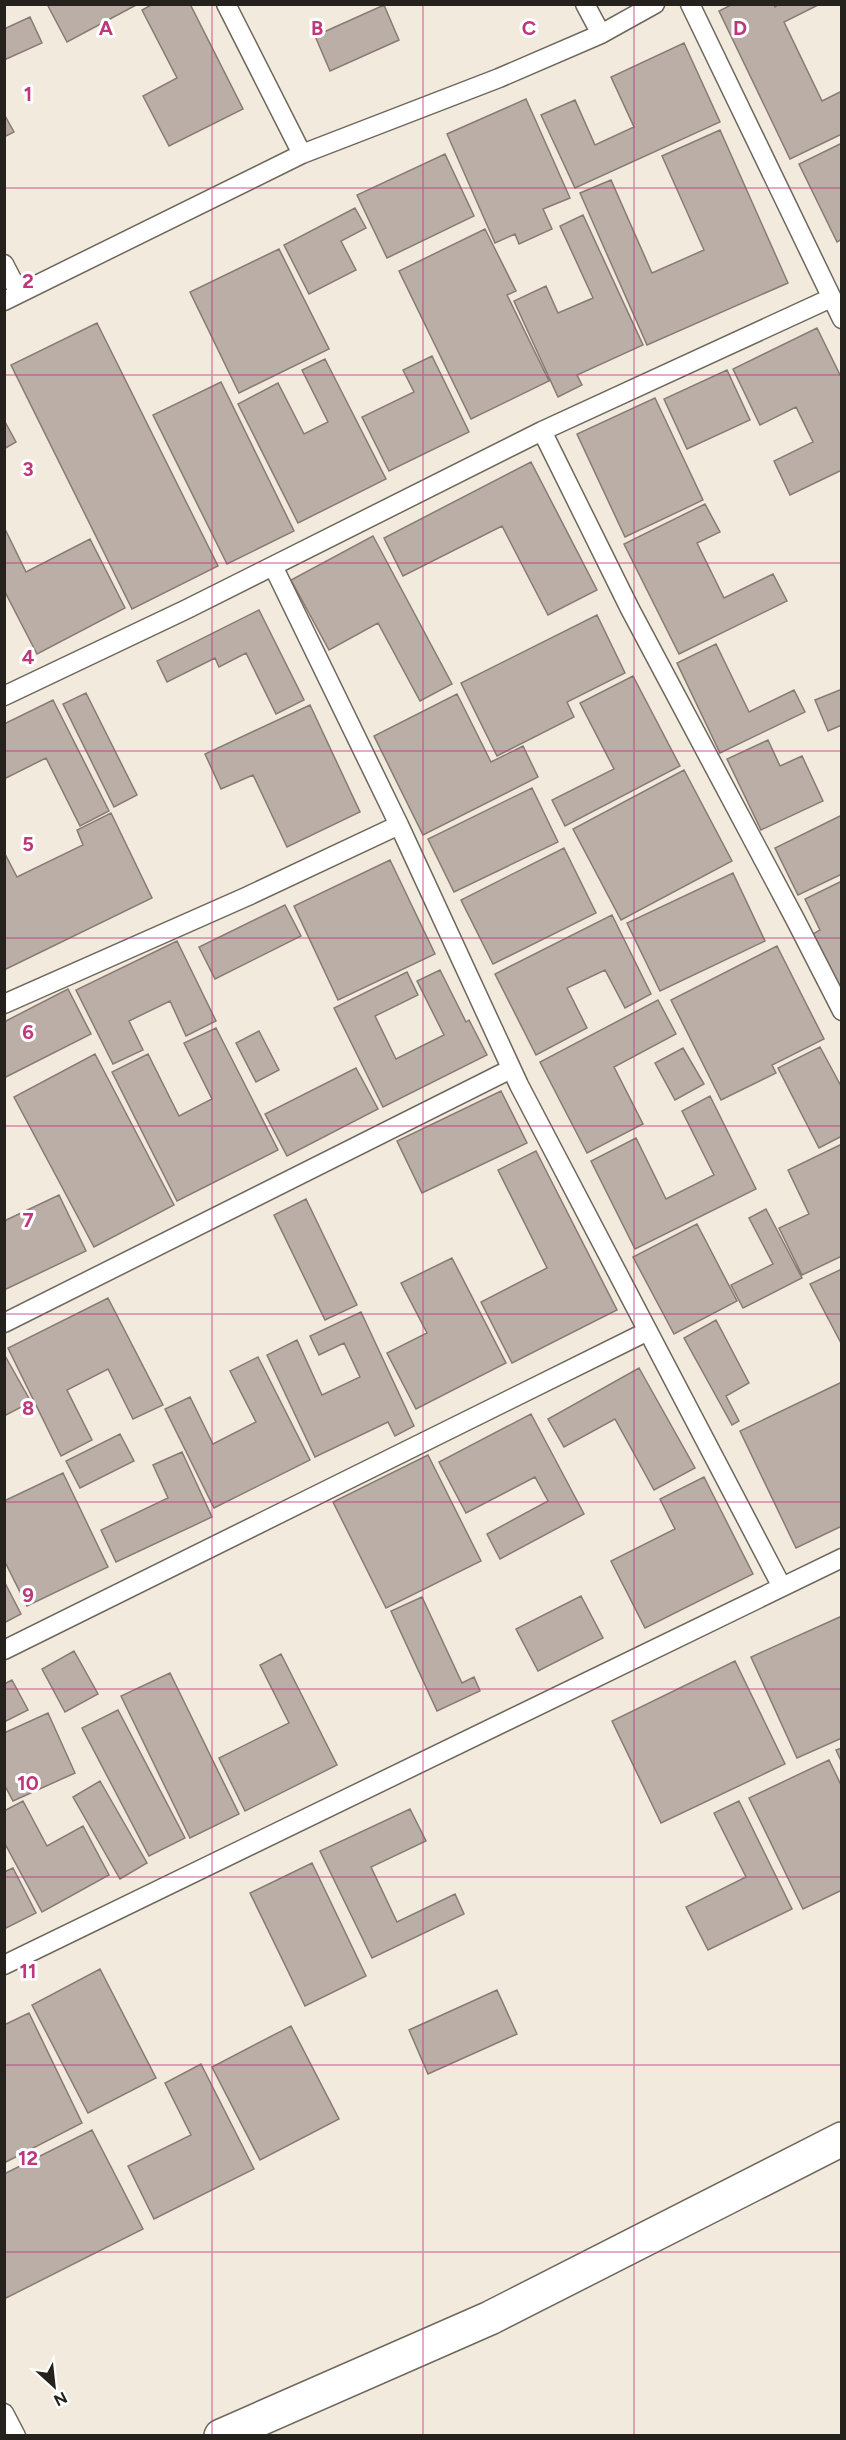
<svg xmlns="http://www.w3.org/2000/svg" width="846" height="2440" font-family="Figtree,sans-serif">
<rect width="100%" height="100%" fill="#f3eade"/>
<path fill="#baaea6" stroke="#877b74" stroke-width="1.5" d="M 47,4 L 138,4 L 67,42 Z
M 153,4 L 190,4 L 243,109 L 169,146 L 143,96 L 177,78 L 142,10 Z
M 733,4 L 774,4 L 775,7 L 779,4 L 820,4 L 784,22 L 822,101 L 842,91 L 842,134 L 790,159 L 719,11 Z
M 384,5 L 399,40 L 330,71 L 315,36 Z
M 30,17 L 42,43 L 4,60 L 4,29 Z
M 684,43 L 720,122 L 575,188 L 541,115 L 575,100 L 595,145 L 634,127 L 611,77 Z
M 526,99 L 570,198 L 543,209 L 552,229 L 519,244 L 515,234 L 495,243 L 447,134 Z
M 4,114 L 14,132 L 4,137 Z
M 720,130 L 788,283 L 647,345 L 580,193 L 611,180 L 652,273 L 704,250 L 662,156 Z
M 842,143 L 842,239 L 837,242 L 799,164 Z
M 445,154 L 474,216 L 387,258 L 357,195 Z
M 355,208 L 366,228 L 341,241 L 356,270 L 309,294 L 284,245 Z
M 583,215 L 643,345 L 577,375 L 582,385 L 558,397 L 514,301 L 546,286 L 558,313 L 593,298 L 560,226 Z
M 485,229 L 516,291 L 507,295 L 549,381 L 471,419 L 399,271 Z
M 279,249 L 329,349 L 239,393 L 190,292 Z
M 97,323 L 218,566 L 132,609 L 11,365 Z
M 817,328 L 842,379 L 842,470 L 790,495 L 774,461 L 813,442 L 796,407 L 760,425 L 733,369 Z
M 432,356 L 469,432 L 389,471 L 362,417 L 414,392 L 403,370 Z
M 325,359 L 386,479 L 298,523 L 238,404 L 278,383 L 304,434 L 328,422 L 302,370 Z
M 727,370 L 750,420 L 687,449 L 664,399 Z
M 221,382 L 294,531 L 227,564 L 153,415 Z
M 655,398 L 703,500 L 625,537 L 577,434 Z
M 4,420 L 16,442 L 4,449 Z
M 531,462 L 597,590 L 548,615 L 502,526 L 403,576 L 384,538 Z
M 705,504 L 720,532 L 697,543 L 724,598 L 773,574 L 787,601 L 679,654 L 624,544 Z
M 5,529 L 26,572 L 90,539 L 125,608 L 37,654 L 4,590 Z
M 373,536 L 452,684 L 420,701 L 378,623 L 329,650 L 291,580 Z
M 259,610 L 304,700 L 276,714 L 246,653 L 219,667 L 215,658 L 167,682 L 157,661 Z
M 597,615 L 625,673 L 567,702 L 574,717 L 497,756 L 461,683 Z
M 716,644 L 749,712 L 794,690 L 805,712 L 720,753 L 677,663 Z
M 633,676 L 680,766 L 565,826 L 552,800 L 614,769 L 580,703 Z
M 842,689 L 842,725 L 828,731 L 815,700 Z
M 86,693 L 137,795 L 114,807 L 63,704 Z
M 457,694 L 491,762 L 523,746 L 538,777 L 423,835 L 374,736 Z
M 53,700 L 109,811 L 80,826 L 46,758 L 4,779 L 4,724 Z
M 310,705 L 360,812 L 287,847 L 253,775 L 221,789 L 205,754 Z
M 768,740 L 780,766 L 802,756 L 823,801 L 761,830 L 727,759 Z
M 684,770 L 732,861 L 621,920 L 573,829 Z
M 532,788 L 558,842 L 454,892 L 428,839 Z
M 111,813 L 152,898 L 4,970 L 4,852 L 17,877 L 83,845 L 77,830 Z
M 842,815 L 842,874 L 798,895 L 775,848 Z
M 564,848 L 596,913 L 493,964 L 461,900 Z
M 390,860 L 435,954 L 338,1000 L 294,906 Z
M 733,873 L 765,941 L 660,991 L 627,923 Z
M 842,881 L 842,993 L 813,934 L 820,930 L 805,899 Z
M 285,905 L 301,936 L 215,979 L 199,947 Z
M 612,915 L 651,994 L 625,1008 L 605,970 L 567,988 L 587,1028 L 536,1055 L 495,974 Z
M 177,941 L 216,1021 L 186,1036 L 170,1001 L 129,1021 L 143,1050 L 113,1064 L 76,990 Z
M 777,946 L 824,1039 L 772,1065 L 776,1073 L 721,1100 L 671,1000 Z
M 440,970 L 466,1022 L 469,1020 L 487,1055 L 383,1107 L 334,1008 L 407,972 L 418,995 L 375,1016 L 396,1059 L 444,1035 L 417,981 Z
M 68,989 L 91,1034 L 4,1078 L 4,1022 Z
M 658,1000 L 676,1034 L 614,1067 L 643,1124 L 587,1153 L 540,1062 Z
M 216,1028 L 278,1150 L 177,1201 L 112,1072 L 148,1054 L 179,1116 L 212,1099 L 184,1043 Z
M 259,1031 L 279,1070 L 256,1082 L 236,1043 Z
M 820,1047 L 842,1088 L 842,1136 L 819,1148 L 778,1068 Z
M 683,1048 L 704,1084 L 675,1100 L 655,1063 Z
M 95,1054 L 174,1205 L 94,1247 L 14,1097 Z
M 356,1068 L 378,1109 L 287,1156 L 265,1114 Z
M 501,1091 L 527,1143 L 422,1193 L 397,1141 Z
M 710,1096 L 756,1189 L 635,1249 L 591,1161 L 636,1138 L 666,1199 L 714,1175 L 682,1111 Z
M 842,1144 L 842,1256 L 802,1275 L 779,1228 L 809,1214 L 788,1170 Z
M 536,1151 L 617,1310 L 512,1363 L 481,1302 L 547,1268 L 498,1170 Z
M 59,1195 L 86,1251 L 4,1290 L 4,1221 Z
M 306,1199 L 357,1305 L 325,1320 L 274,1215 Z
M 766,1209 L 802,1278 L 743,1308 L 731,1285 L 773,1264 L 749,1218 Z
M 697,1224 L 737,1301 L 674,1334 L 633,1257 Z
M 452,1258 L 506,1363 L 416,1409 L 387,1353 L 427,1333 L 401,1283 Z
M 842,1269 L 842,1345 L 810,1284 Z
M 108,1298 L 163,1405 L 133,1419 L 108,1369 L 67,1390 L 92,1440 L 61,1456 L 8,1348 Z
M 361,1312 L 414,1426 L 395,1436 L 388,1422 L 315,1457 L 267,1355 L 297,1340 L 322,1395 L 360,1377 L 344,1343 L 319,1355 L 310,1336 Z
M 716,1320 L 749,1383 L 726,1396 L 739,1421 L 732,1425 L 684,1338 Z
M 4,1354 L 31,1402 L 4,1416 Z
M 258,1357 L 310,1460 L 214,1508 L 165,1409 L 190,1397 L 213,1444 L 256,1422 L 230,1371 Z
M 639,1368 L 695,1468 L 654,1490 L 615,1419 L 564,1447 L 548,1419 Z
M 842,1382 L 842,1526 L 796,1548 L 740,1431 Z
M 531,1414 L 584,1514 L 500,1559 L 487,1534 L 548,1501 L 535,1477 L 466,1513 L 439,1462 Z
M 120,1434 L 134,1461 L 80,1488 L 66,1461 Z
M 182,1452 L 212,1517 L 116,1562 L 101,1530 L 168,1498 L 153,1465 Z
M 428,1455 L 481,1561 L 386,1608 L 333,1502 Z
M 63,1473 L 108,1567 L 27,1606 L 4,1560 L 4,1501 Z
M 704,1477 L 753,1574 L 645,1628 L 611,1561 L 675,1529 L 660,1499 Z
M 4,1581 L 21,1614 L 4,1623 Z
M 581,1596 L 603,1638 L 538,1671 L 516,1629 Z
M 422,1597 L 462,1683 L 474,1677 L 480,1691 L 437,1711 L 391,1611 Z
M 842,1616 L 842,1738 L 797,1758 L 751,1657 Z
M 74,1651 L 98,1694 L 65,1712 L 42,1669 Z
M 281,1654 L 337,1765 L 245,1811 L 219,1758 L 289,1723 L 260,1665 Z
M 735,1661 L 785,1764 L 661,1823 L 612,1721 Z
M 170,1673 L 239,1814 L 190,1838 L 121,1696 Z
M 12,1680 L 28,1710 L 4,1722 L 4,1684 Z
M 118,1710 L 185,1838 L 149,1856 L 82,1728 Z
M 48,1713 L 75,1773 L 13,1801 L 4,1784 L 4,1733 Z
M 842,1748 L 842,1763 L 836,1750 Z
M 829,1760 L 842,1787 L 842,1890 L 803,1909 L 749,1798 Z
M 100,1781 L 147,1863 L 120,1879 L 73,1797 Z
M 23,1801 L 47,1846 L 83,1826 L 109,1875 L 42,1912 L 4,1842 L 4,1811 Z
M 739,1801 L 792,1909 L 708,1950 L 686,1907 L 746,1877 L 714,1813 Z
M 410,1809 L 426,1841 L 371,1867 L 397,1922 L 455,1894 L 464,1914 L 372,1958 L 320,1851 Z
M 312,1863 L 366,1976 L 305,2006 L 250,1893 Z
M 13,1868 L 36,1913 L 4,1929 L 4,1872 Z
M 100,1969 L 156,2078 L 88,2113 L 32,2005 Z
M 497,1990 L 517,2034 L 428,2074 L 409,2030 Z
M 29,2013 L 82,2123 L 4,2163 L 4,2025 Z
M 291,2026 L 339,2119 L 260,2160 L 212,2067 Z
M 201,2064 L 254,2169 L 154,2219 L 128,2166 L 191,2135 L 165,2083 Z
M 92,2130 L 143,2229 L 4,2299 L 4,2174 Z"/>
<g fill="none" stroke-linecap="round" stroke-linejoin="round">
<defs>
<path id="lane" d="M 226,4 L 302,154
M 585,4 L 601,34
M 690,4 L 842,319
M 4,264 L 19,293
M 831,298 L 542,431 L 630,609 L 795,919 L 842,1011
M 4,301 L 302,154 L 499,78 L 601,34 L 655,4
M 4,696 L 187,609 L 542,431
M 399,825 L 519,1085 L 782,1587
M 4,1004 L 248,896 L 399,825 L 273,566
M 4,1323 L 511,1069
M 4,1650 L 648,1331
M 4,1965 L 842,1558
M 4,2413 L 16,2436"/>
<path id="street" d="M 221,2436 L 490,2318 L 842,2139"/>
</defs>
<use href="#lane" stroke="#6e675c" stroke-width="21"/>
<use href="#street" stroke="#6e675c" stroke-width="36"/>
<use href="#lane" stroke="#fff" stroke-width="18"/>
<use href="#street" stroke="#fff" stroke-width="33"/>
</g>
<path fill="none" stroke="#bd377a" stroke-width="1.5" stroke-opacity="0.55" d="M 212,4 L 212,2436M 423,4 L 423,2436M 634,4 L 634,2436M 4,188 L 842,188M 4,375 L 842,375M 4,563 L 842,563M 4,751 L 842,751M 4,938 L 842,938M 4,1126 L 842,1126M 4,1314 L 842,1314M 4,1502 L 842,1502M 4,1689 L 842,1689M 4,1877 L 842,1877M 4,2065 L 842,2065M 4,2252 L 842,2252"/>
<g font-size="20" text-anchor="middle" font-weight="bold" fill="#bd377a" stroke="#fff" stroke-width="6" stroke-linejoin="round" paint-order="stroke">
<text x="106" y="35">A</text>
<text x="317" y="35">B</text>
<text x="529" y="35">C</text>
<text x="740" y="35">D</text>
<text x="28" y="101">1</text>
<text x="28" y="288">2</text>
<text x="28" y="476">3</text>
<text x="28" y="664">4</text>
<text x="28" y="851">5</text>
<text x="28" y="1039">6</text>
<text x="28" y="1227">7</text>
<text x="28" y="1415">8</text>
<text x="28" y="1602">9</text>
<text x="28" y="1790">10</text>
<text x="28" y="1978">11</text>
<text x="28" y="2165">12</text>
</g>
<rect width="846" height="2440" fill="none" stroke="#25221e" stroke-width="12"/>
<g transform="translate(54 2386) rotate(153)" stroke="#ffffff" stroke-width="4.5" paint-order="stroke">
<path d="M0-4.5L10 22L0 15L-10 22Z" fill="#25221e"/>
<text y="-9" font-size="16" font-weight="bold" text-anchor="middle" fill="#25221e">N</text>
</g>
</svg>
